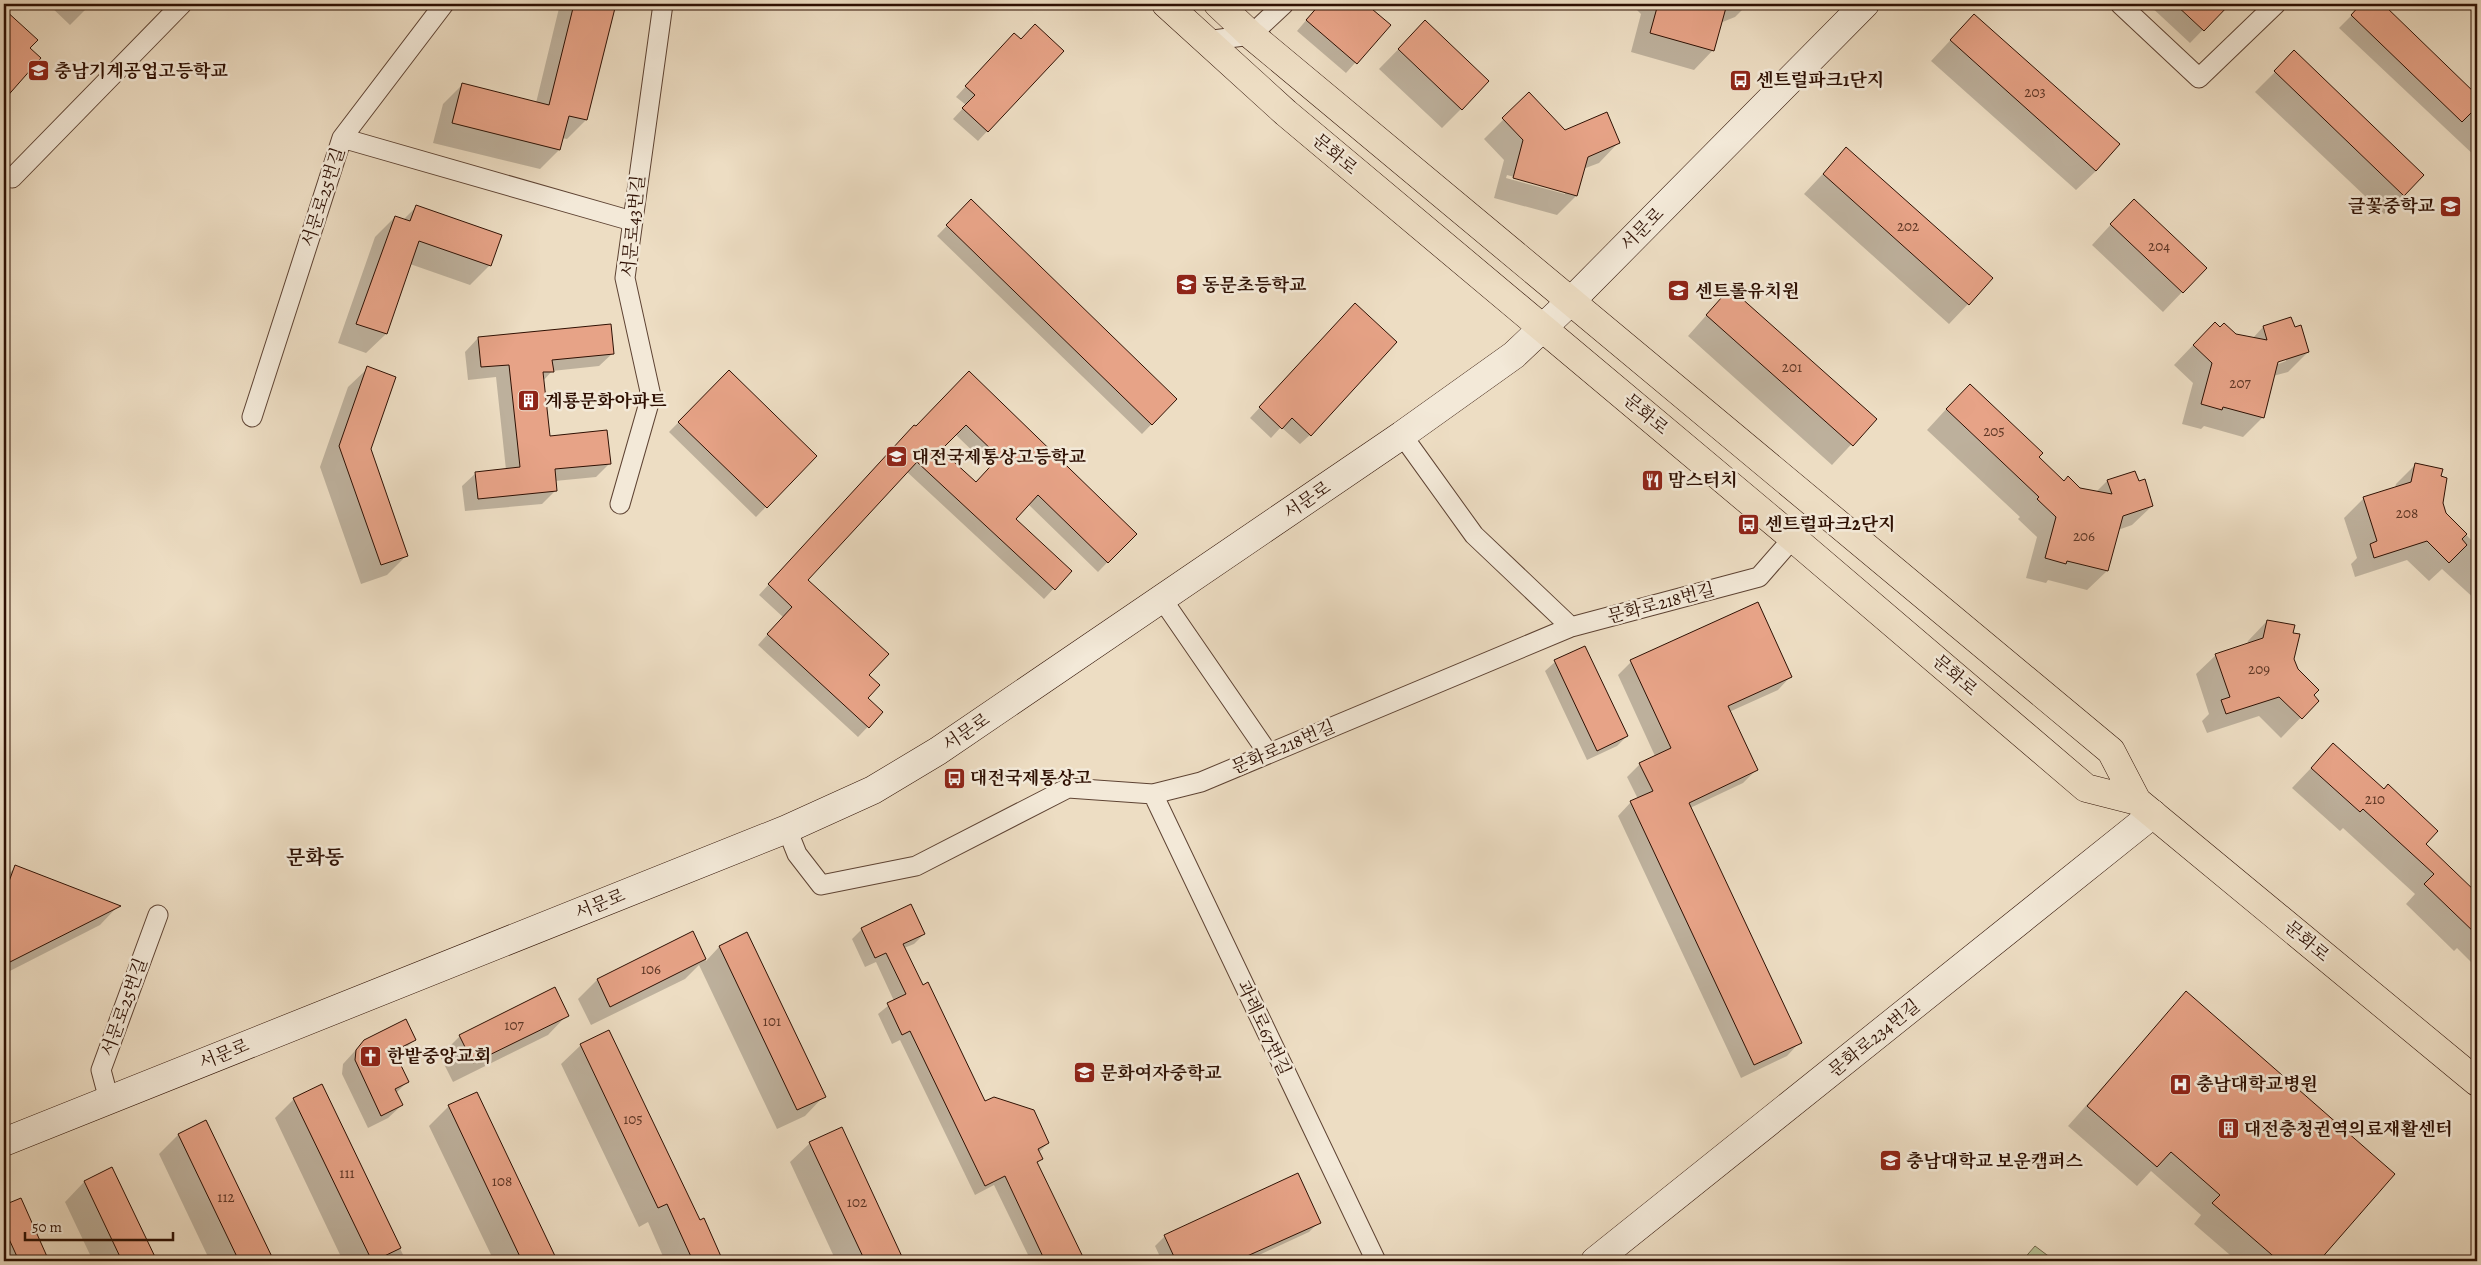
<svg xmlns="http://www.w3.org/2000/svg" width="2481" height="1265" font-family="Alegreya,'Noto Serif KR',serif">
<rect width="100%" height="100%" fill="#edddc3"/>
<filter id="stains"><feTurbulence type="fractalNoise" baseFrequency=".004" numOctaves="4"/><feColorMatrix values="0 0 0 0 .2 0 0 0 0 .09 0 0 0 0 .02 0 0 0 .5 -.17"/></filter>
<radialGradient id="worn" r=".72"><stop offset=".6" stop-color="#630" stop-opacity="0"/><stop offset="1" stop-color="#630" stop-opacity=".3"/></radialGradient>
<path fill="#b7c195" stroke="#72684c" d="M 2035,1246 L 2055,1261 L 2022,1261 Z"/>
<path fill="#0003" fill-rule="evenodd" d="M 48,4 L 91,4 L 70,25 Z
M 560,4 L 615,4 L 586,120 L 567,139 L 562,138 L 559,150 L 540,169 L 433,143 L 443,104 L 462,85 L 536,103 Z
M 1320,4 L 1365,4 L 1389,25 L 1346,73 L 1297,31 Z
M 1631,4 L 1748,4 L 1735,17 L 1720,23 L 1713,50 L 1694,70 L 1631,52 L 1641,14 Z
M 2148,4 L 2228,4 L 2190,43 Z
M 2363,4 L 2381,4 L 2477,97 L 2477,158 L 2339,28 Z
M 2464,4 L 2477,4 L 2477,17 Z
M 4,11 L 36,40 L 29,48 L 39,59 L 4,98 Z
M 1974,15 L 2096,171 L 2076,190 L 1931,61 Z
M 1425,22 L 1461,109 L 1442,128 L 1379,69 Z
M 1021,41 L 1062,51 L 978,141 L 953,119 L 966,105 L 956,97 L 1004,45 Z
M 2275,72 L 2403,195 L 2384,214 L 2255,92 Z
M 1529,94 L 1565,131 L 1618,143 L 1599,163 L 1583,169 L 1576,196 L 1557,215 L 1494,198 L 1504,160 L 1484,139 ZM 1507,175 L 1565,191 L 1565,194 L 1506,178 Z
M 1846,149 L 1968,304 L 1949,324 L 1804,194 Z
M 971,201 L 1176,399 L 1142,434 L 937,236 Z
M 417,206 L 490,265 L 470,285 L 410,264 L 386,334 L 366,353 L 338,343 L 375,237 L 395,217 L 403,220 Z
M 2115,220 L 2205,268 L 2163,312 L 2092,245 Z
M 1711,310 L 1875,419 L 1832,465 L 1688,336 Z
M 1345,315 L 1310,435 L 1300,444 L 1281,427 L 1271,438 L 1250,418 Z
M 2263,327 L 2308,352 L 2288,372 L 2273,376 L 2263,417 L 2243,437 L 2204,426 L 2201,429 L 2182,424 L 2193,383 L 2174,365 L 2195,343 L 2220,329 L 2236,335 L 2252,339 ZM 2286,358 L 2286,361 L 2273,366 L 2272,363 Z
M 478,338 L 613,353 L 599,366 L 552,371 L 543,381 L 549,437 L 610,463 L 596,477 L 555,481 L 556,490 L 542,504 L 465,511 L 462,486 L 476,473 L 506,470 L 496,377 L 468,380 L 465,352 Z
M 368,368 L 369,449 L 407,555 L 387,575 L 361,584 L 320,467 L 348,387 Z
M 729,371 L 816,456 L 756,517 L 669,432 Z
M 969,373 L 1135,534 L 1098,572 L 1028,504 L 1014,519 L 1070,571 L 1044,599 L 906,471 L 806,580 L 868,675 L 866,698 L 882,712 L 858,737 L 758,645 L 783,617 L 759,595 L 904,436 L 915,428 ZM 955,434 L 990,468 L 976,483 L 940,450 Z
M 1950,405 L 2037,457 L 2064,483 L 2096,492 L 2107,481 L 2152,506 L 2132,525 L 2118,530 L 2107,571 L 2087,590 L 2048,580 L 2046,583 L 2026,578 L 2037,537 L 2018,519 L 2020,517 L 1927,430 Z
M 2415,465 L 2440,477 L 2441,503 L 2445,513 L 2477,546 L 2477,601 L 2442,569 L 2429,581 L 2407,560 L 2355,577 L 2351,564 L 2357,558 L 2344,518 L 2364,498 L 2395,488 L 2396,484 Z
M 2267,621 L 2292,634 L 2293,659 L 2297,670 L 2317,701 L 2281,738 L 2259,716 L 2207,733 L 2202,721 L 2209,714 L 2196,674 L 2216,655 L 2247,645 L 2248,641 Z
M 1555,662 L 1627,736 L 1617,746 L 1587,760 L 1545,671 Z
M 1631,662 L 1791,676 L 1778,690 L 1729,712 L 1756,770 L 1743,783 L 1690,808 L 1800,1042 L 1787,1056 L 1741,1078 L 1618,816 L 1631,802 L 1638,799 L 1627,777 L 1640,764 L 1655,756 L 1618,675 Z
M 2333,745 L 2425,844 L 2477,895 L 2477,968 L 2457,948 L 2454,951 L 2406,904 L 2415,894 L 2343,828 L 2340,831 L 2292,788 Z
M 16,867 L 118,906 L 100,925 L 4,974 L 4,878 Z
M 862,929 L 924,934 L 914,944 L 904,948 L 922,986 L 985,1103 L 1048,1143 L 1038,1153 L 1041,1159 L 1036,1164 L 1084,1261 L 1031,1261 L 994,1185 L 975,1195 L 900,1040 L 892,1044 L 878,1014 L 894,1001 L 876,962 L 865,967 L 852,939 Z
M 692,933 L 706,961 L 719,947 L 747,934 L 824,1096 L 805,1116 L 777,1129 L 699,965 L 685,979 L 591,1025 L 578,999 L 597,980 Z
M 2186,993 L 2393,1174 L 2317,1261 L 2237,1261 L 2194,1224 L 2201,1215 L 2151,1171 L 2137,1186 L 2068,1126 Z
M 567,1015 L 548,1035 L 453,1082 L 440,1056 L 460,1036 Z
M 415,1040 L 395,1056 L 407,1082 L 396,1093 L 402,1105 L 388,1118 L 368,1128 L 342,1074 L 343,1064 L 364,1041 Z
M 581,1045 L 699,1222 L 703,1220 L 722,1261 L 665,1261 L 648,1222 L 639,1227 L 561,1064 Z
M 322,1086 L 406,1261 L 343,1261 L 275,1118 L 294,1099 Z
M 476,1093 L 556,1261 L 494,1261 L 429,1126 L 449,1106 Z
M 206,1122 L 272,1261 L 210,1261 L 159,1154 L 178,1135 Z
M 841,1128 L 903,1261 L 836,1261 L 790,1162 L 810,1143 Z
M 112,1169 L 156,1261 L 93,1261 L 65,1202 L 84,1182 Z
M 20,1199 L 48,1261 L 4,1261 L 4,1207 Z
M 1319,1222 L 1309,1232 L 1246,1261 L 1155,1261 L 1161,1259 L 1155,1246 L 1165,1236 Z"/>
<path fill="#e7a387" stroke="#2e1003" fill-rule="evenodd" d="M 574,4 L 616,4 L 587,120 L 569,116 L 560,150 L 452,123 L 462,83 L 549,105 Z
M 1320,4 L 1366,4 L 1391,25 L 1357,64 L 1306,20 Z
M 1658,4 L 1727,4 L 1714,51 L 1650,33 Z
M 2175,4 L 2230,4 L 2204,31 Z
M 2361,4 L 2383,4 L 2477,95 L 2477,107 L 2462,122 L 2351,15 Z
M 4,9 L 38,40 L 30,48 L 41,58 L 4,100 Z
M 1974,14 L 2120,144 L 2096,171 L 1950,40 Z
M 1425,20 L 1489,81 L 1462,110 L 1398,49 Z
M 1035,24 L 1064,51 L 988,132 L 962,108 L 975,95 L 965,86 L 1014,33 L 1021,39 Z
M 2294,50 L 2424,175 L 2404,196 L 2274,71 Z
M 1529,92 L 1565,130 L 1607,112 L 1620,143 L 1588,157 L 1577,196 L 1513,178 L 1523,140 L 1502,118 Z
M 1846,147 L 1993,278 L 1969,305 L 1823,174 Z
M 971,199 L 1177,399 L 1152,425 L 946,225 Z
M 2134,199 L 2207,268 L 2183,293 L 2110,224 Z
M 416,205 L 502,235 L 491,266 L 419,241 L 387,334 L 356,324 L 395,216 L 410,221 Z
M 1730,288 L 1877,419 L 1853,446 L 1706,315 Z
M 1355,303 L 1397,342 L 1311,436 L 1292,418 L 1282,429 L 1259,407 Z
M 2291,317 L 2295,327 L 2301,325 L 2309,352 L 2278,362 L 2264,418 L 2223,407 L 2222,410 L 2201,404 L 2212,363 L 2193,345 L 2215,322 L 2220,327 L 2224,323 L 2236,334 L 2267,340 L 2263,326 Z
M 611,324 L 614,354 L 552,360 L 554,372 L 543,372 L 550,436 L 607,430 L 611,464 L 555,469 L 557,491 L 478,499 L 475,472 L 520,467 L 509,365 L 481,367 L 478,337 Z
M 367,366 L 396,377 L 371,449 L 408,556 L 381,565 L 339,446 Z
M 729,370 L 817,456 L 767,508 L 678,422 Z
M 969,371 L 1137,534 L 1108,563 L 1038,495 L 1016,519 L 1072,571 L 1055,590 L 917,462 L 808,580 L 889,654 L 869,675 L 880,685 L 868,698 L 883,712 L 869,728 L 767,634 L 792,607 L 768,584 L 914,425 L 916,426 ZM 966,425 L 999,457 L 976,482 L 941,450 Z
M 1970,384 L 2043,453 L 2039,457 L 2064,481 L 2068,476 L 2080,488 L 2112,494 L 2107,480 L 2135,471 L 2139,481 L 2145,479 L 2153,506 L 2123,516 L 2108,571 L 2067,561 L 2066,564 L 2045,558 L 2056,517 L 2037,499 L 2039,497 L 1946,409 Z
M 2415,463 L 2443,469 L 2441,476 L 2447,478 L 2443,503 L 2446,513 L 2467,534 L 2462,539 L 2467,545 L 2449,563 L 2427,541 L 2374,558 L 2370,544 L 2377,541 L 2363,497 L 2411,482 Z
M 1758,602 L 1792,677 L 1728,706 L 1758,770 L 1689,803 L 1802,1043 L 1754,1065 L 1630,801 L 1653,791 L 1639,763 L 1671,748 L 1630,660 Z
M 2267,620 L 2295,625 L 2293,633 L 2300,634 L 2294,659 L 2298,669 L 2319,690 L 2314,695 L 2319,701 L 2302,719 L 2279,697 L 2226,714 L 2221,700 L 2230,697 L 2215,654 L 2263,638 Z
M 1585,646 L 1628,736 L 1597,751 L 1554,660 Z
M 2333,743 L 2384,789 L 2388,784 L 2438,831 L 2426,844 L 2477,893 L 2477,935 L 2424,884 L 2434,874 L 2363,809 L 2360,812 L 2311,768 Z
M 15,865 L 121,906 L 4,965 L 4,895 Z
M 911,904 L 925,934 L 903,944 L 923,985 L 928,982 L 985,1101 L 994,1097 L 1034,1110 L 1049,1143 L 1038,1149 L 1043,1159 L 1037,1162 L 1085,1261 L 1045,1261 L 1005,1176 L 985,1186 L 910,1031 L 902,1035 L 887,1003 L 906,994 L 886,953 L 875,958 L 861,928 Z
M 693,931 L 706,959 L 610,1007 L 597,979 Z
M 747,932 L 826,1097 L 797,1110 L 719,946 Z
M 555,987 L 569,1016 L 473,1063 L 459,1035 Z
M 2186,991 L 2395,1174 L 2319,1261 L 2279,1261 L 2212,1203 L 2220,1195 L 2171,1152 L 2157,1167 L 2087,1106 Z
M 406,1019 L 416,1040 L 394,1051 L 409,1082 L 395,1089 L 403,1105 L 381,1116 L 355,1060 L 356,1050 L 364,1040 Z
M 609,1030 L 700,1220 L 704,1218 L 723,1261 L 693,1261 L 667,1204 L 658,1208 L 580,1044 Z
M 322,1084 L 401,1248 L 374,1261 L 372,1261 L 293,1098 Z
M 477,1092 L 555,1256 L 544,1261 L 522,1261 L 448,1105 Z
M 206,1120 L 274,1261 L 239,1261 L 178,1134 Z
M 842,1127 L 904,1261 L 865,1261 L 809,1142 Z
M 112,1167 L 157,1261 L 122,1261 L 84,1181 Z
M 1298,1173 L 1321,1223 L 1236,1261 L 1176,1261 L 1164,1235 Z
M 21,1198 L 49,1261 L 19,1261 L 4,1228 L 4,1205 Z"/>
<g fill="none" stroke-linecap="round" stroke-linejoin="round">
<defs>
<path id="street" d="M 2120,4 L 2199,78 L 2276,4
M 1206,41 L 1251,35 L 1284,4
M 342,138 L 632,221
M 4,175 L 12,178 L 182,4
M 252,417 L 342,138 L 444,4
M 1402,435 L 1474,535 L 1571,627
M 620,504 L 651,396 L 625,278 L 663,4
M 1162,599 L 1268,753
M 1153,794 L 1376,1261
M 787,829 L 797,854 L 821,885 L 916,866 L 1068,788 L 1153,794 L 1201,782 L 1571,627 L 1759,577 L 1793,538
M 109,1100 L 101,1070 L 158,915"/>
<path id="secondary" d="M 4,1142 L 787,829 L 873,790 L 938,751 L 1402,435 L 1514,355 L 1571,301 L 1865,4
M 1595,1261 L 2153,814"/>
<path id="primary" d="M 1166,4 L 1286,113 L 1793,538 L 2086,788 L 2137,801 L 2477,1082
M 1218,4 L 1251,35 L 2111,751 L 2137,801"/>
</defs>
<use href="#street" stroke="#5e4333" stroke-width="21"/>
<use href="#secondary" stroke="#2e1003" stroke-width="29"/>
<use href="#primary" stroke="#2e1003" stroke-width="29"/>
<use href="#street" stroke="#f3e9d8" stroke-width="19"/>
<use href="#secondary" stroke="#f3e9d8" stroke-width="28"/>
<use href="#primary" stroke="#edddc3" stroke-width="28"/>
</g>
<defs>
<symbol id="school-square" viewBox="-11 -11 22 22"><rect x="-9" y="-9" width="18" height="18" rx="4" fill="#8f2418" stroke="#f3e9d8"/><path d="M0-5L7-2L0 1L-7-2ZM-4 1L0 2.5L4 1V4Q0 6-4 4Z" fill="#fff"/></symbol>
<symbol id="bus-square" viewBox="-11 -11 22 22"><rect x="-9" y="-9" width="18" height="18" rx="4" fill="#8f2418" stroke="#f3e9d8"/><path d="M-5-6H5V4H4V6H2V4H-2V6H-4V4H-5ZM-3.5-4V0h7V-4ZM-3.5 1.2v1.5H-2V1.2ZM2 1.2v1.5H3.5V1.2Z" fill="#fff"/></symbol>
<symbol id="building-square" viewBox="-11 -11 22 22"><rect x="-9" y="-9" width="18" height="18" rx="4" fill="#8f2418" stroke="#f3e9d8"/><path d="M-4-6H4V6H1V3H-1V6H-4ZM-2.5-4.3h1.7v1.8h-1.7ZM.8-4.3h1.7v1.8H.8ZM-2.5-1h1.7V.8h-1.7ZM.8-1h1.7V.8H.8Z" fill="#fff"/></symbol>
<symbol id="restaurant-square" viewBox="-11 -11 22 22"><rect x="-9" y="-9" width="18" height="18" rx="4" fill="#8f2418" stroke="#f3e9d8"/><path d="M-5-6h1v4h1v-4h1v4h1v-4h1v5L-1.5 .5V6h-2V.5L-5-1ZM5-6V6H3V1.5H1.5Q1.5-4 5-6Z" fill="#fff"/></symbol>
<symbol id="church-square" viewBox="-11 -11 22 22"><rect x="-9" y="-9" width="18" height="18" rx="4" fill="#8f2418" stroke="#f3e9d8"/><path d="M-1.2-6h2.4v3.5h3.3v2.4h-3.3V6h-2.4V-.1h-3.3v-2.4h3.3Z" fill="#fff"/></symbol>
<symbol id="hospital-square" viewBox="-11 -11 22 22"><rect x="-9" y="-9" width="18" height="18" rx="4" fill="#8f2418" stroke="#f3e9d8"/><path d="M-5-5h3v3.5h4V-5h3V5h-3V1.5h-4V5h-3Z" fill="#fff"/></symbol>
<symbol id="university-square" viewBox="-11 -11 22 22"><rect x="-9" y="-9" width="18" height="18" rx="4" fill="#8f2418" stroke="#f3e9d8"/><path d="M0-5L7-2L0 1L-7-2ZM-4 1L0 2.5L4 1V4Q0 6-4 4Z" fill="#fff"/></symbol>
</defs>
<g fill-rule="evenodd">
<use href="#school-square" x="26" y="58" width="25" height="25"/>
<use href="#bus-square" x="1728" y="68" width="25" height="25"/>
<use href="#school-square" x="2438" y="194" width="25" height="25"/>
<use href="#school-square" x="1174" y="272" width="25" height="25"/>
<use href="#school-square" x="1666" y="278" width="25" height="25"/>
<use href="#building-square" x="516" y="388" width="25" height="25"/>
<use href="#school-square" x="884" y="444" width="25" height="25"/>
<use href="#restaurant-square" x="1640" y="468" width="25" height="25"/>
<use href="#bus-square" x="1736" y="512" width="25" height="25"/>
<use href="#bus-square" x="942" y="766" width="25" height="25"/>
<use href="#church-square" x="358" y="1044" width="25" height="25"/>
<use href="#school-square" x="1072" y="1060" width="25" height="25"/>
<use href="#hospital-square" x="2168" y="1072" width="25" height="25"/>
<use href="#building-square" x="2216" y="1116" width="25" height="25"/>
<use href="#university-square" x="1878" y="1148" width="25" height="25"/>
</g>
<g text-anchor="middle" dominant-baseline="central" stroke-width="5" stroke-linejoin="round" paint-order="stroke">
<g font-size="15" fill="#5c3524">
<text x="2035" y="92">203</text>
<text x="1908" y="226">202</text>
<text x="2159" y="246">204</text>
<text x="1792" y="367">201</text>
<text x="2240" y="383">207</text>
<text x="1994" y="431">205</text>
<text x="2407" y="513">208</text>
<text x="2084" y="536">206</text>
<text x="2259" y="669">209</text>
<text x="2375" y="799">210</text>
<text x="651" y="969">106</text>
<text x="772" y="1021">101</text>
<text x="514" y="1025">107</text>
<text x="633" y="1119">105</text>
<text x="347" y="1173">111</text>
<text x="502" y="1181">108</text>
<text x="226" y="1197">112</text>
<text x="857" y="1202">102</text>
</g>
<g font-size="18" font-weight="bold" fill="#2e1003" stroke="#f3e9d8" text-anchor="start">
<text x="54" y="71">충남기계공업고등학교</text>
<text x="1756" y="80">센트럴파크1단지</text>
<text x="2435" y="206" text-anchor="end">글꽃중학교</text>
<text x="1202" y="285">동문초등학교</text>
<text x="1695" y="291">센트롤유치원</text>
<text x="545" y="401">계룡문화아파트</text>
<text x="912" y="457">대전국제통상고등학교</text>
<text x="1668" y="480">맘스터치</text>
<text x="1765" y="524">센트럴파크2단지</text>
<text x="970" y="778">대전국제통상고</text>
<text x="387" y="1056">한밭중앙교회</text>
<text x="1100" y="1073">문화여자중학교</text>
<text x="2196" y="1084">충남대학교병원</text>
<text x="2244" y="1129">대전충청권역의료재활센터</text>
<text x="1906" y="1161">충남대학교 보운캠퍼스</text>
</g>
<g font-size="18" fill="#2e1003" stroke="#f3e9d8">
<text transform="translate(1335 154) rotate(40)">문화로</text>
<text transform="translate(323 197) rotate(-72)">서문로25번길</text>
<text transform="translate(633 226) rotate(-84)">서문로43번길</text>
<text transform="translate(1642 229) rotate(-45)">서문로</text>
<text transform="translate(1646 414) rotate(40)">문화로</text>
<text transform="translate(1307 500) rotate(-34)">서문로</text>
<text transform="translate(1661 603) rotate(-15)">문화로218번길</text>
<text transform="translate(1955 675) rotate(41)">문화로</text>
<text transform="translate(966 732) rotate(-34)">서문로</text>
<text transform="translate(1283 747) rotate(-23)">문화로218번길</text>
<text transform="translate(600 904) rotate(-22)">서문로</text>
<text transform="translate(2307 941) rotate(40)">문화로</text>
<text transform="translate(124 1007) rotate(-70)">서문로25번길</text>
<text transform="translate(1264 1028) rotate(65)">과례로67번길</text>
<text transform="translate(1874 1038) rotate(-39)">문화로234번길</text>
<text transform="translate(224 1054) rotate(-22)">서문로</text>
</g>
<g font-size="20" font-weight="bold" fill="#2e1003" stroke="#f3e9d8">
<text x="315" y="857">문화동</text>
</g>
</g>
<rect width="2481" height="1265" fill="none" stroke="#edddc3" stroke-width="20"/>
<rect x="5" y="5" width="2471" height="1255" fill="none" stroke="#2e1003" stroke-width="2.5"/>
<rect x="10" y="10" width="2461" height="1245" fill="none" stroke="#2e1003"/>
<path d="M25 1232v8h148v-8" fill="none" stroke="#2e1003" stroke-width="2.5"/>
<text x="32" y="1232" font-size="15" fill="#2e1003" stroke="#f3e9d8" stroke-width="4" paint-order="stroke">50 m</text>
<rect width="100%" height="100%" filter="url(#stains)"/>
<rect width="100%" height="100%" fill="url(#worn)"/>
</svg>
